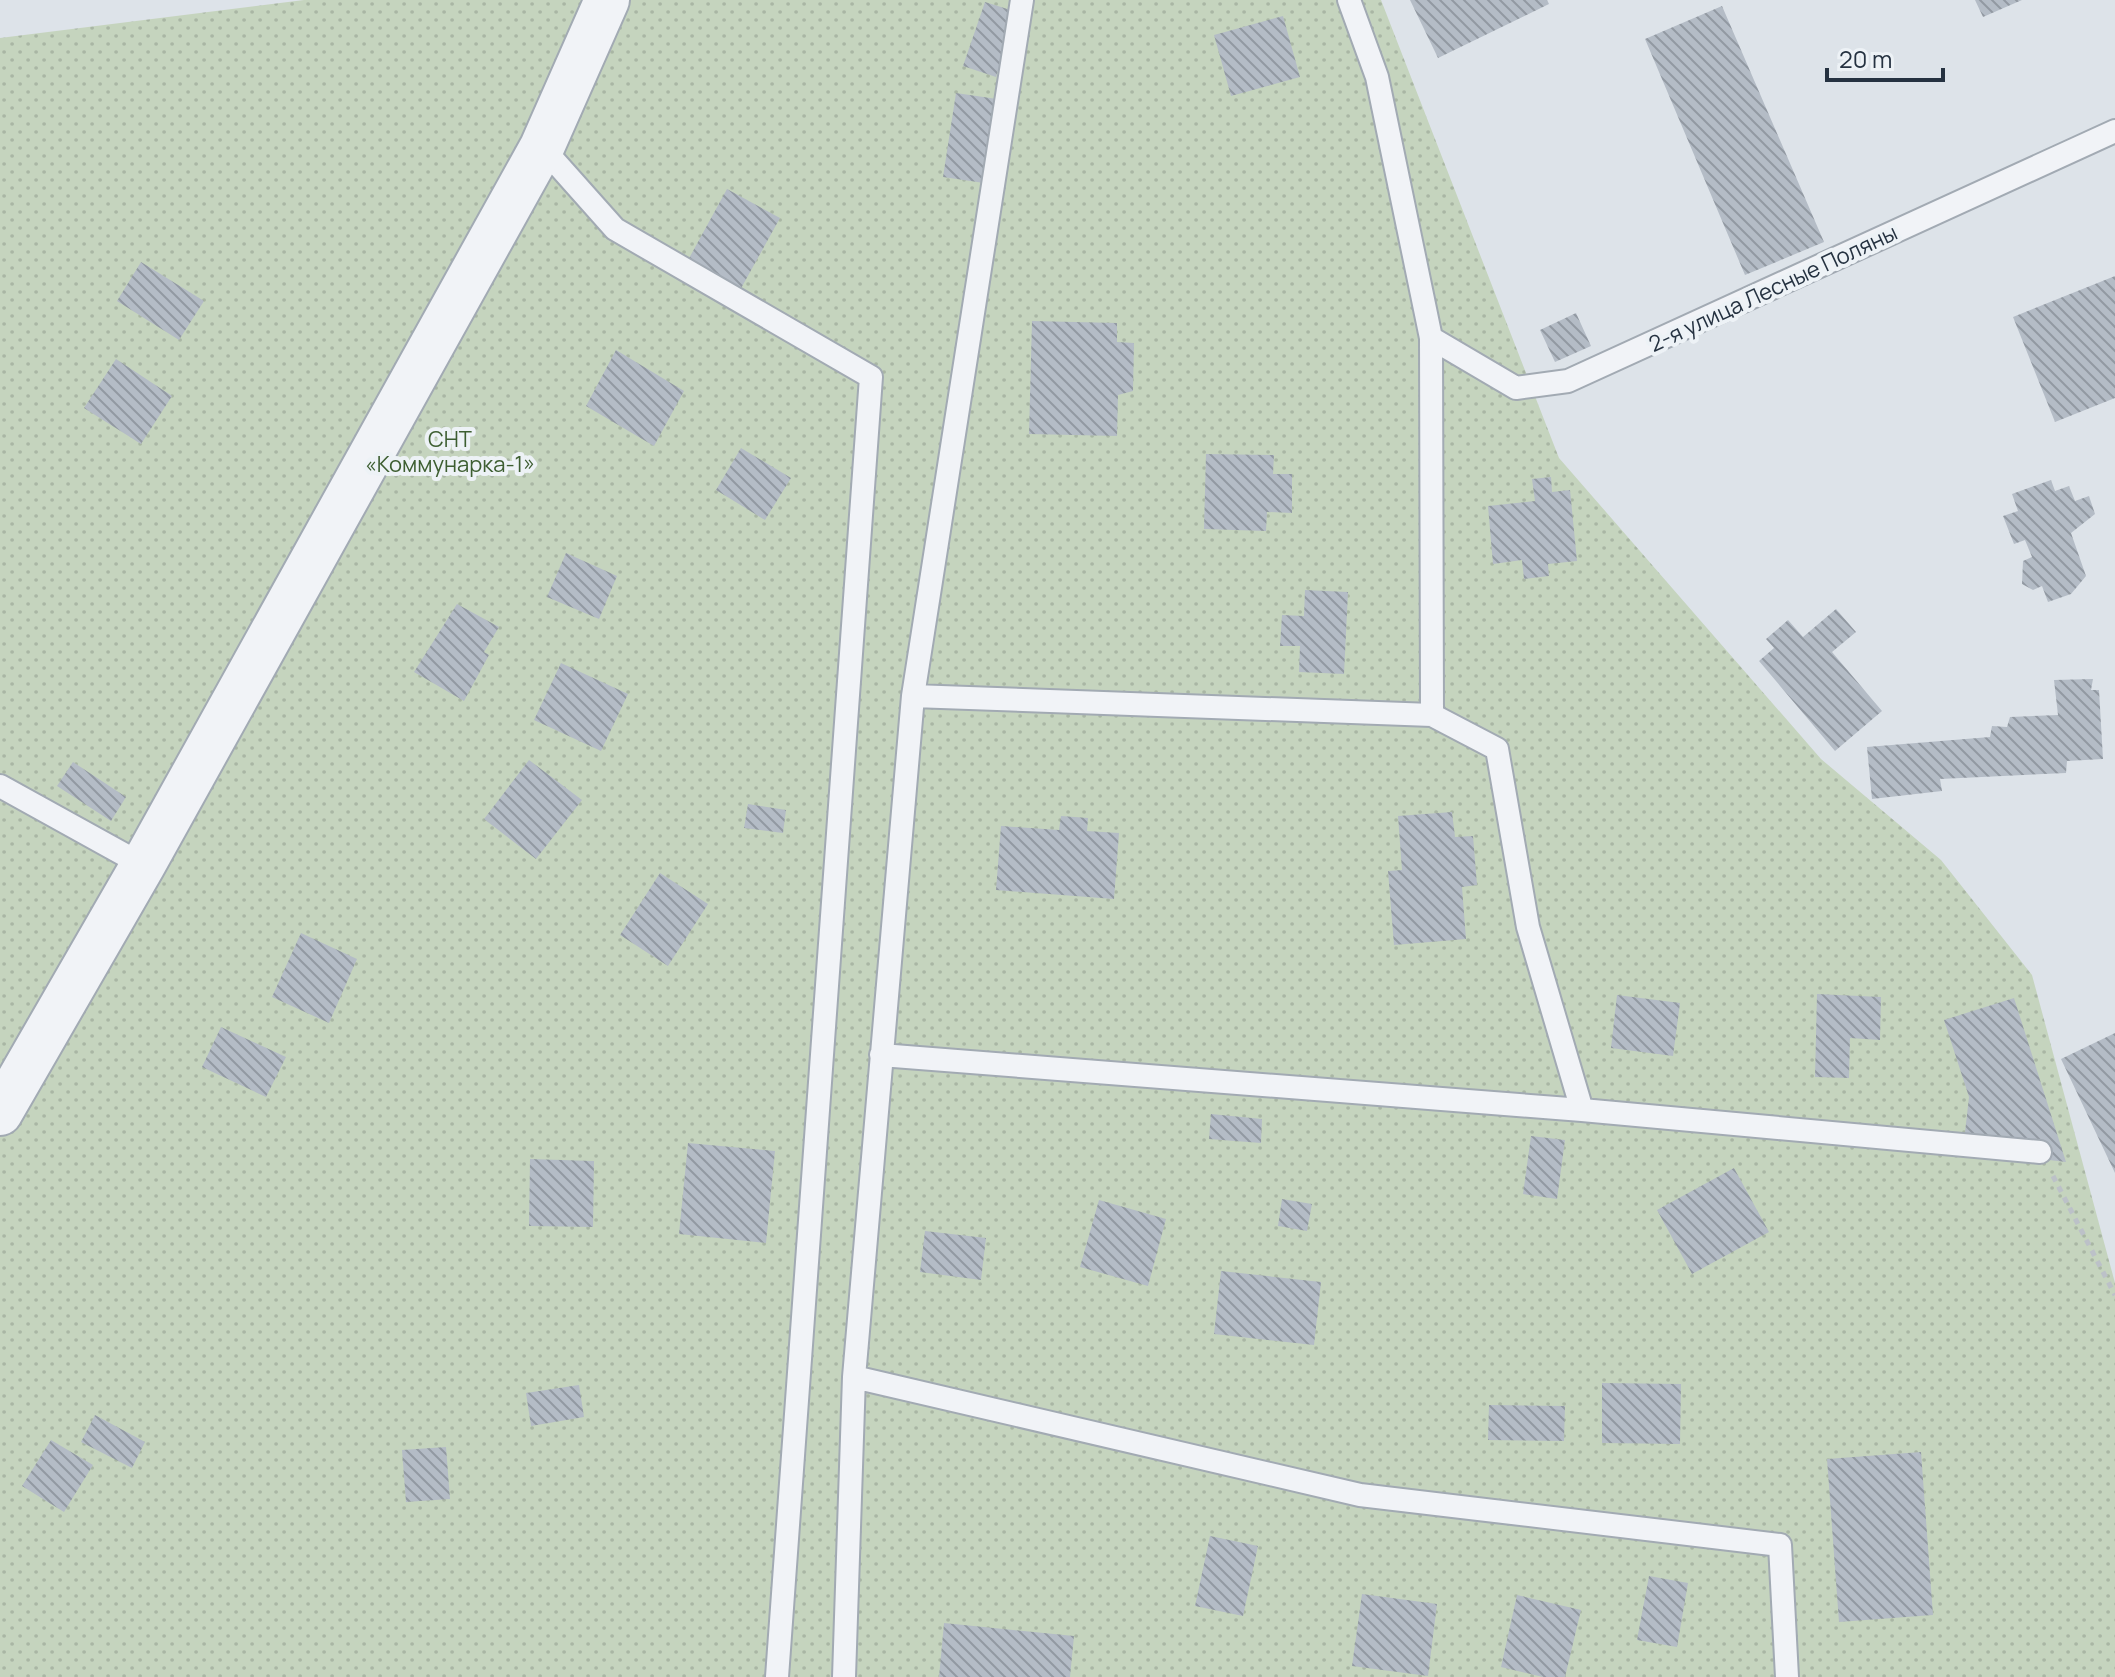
<svg xmlns="http://www.w3.org/2000/svg" width="2115" height="1677" font-family="Manrope,sans-serif">
<defs>
<pattern id="garden-dots" width="8" height="8" patternUnits="userSpaceOnUse" patternTransform="scale(2)"><rect width="8" height="8" fill="#c5d4be"/><path d="M2 2h.1M6 6h.1" fill="none" stroke="#a9b6a4" stroke-width="1.8" stroke-linecap="round"/></pattern>
<pattern id="building-back-hatch" width="6" height="6" patternUnits="userSpaceOnUse" patternTransform="scale(2)"><rect width="6" height="6" fill="#b4bcc6"/><path d="M-1 5l2 2M0 0l6 6M5-1l2 2" fill="none" stroke="#9299a2"/></pattern>
</defs>
<rect width="100%" height="100%" fill="#dde3e9"/>
<path fill="url(#garden-dots)" d="M 304,0 L 1381,0 L 1559,458 L 1821,759 L 1941,860 L 2032,975 L 2115,1283 L 2115,1677 L 0,1677 L 0,38 Z"/>
<path fill="url(#building-back-hatch)" d="M 1410,0 L 1547,0 L 1549,4 L 1438,58 Z
M 1975,0 L 2022,0 L 1983,17 Z
M 985,2 L 1017,12 L 996,77 L 963,66 Z
M 1722,6 L 1824,242 L 1745,275 L 1645,39 Z
M 1283,16 L 1300,77 L 1231,96 L 1214,35 Z
M 956,93 L 997,99 L 984,183 L 943,177 Z
M 727,189 L 780,218 L 739,292 L 687,262 Z
M 141,262 L 204,301 L 179,340 L 117,301 Z
M 2115,276 L 2115,398 L 2055,422 L 2013,317 Z
M 1576,313 L 1591,346 L 1555,362 L 1540,330 Z
M 1032,321 L 1117,323 L 1117,342 L 1134,343 L 1133,391 L 1118,395 L 1117,436 L 1029,434 Z
M 616,350 L 684,391 L 654,446 L 586,406 Z
M 116,359 L 172,396 L 141,444 L 84,408 Z
M 741,448 L 791,478 L 765,520 L 716,490 Z
M 1206,454 L 1274,455 L 1273,474 L 1292,474 L 1292,513 L 1267,512 L 1266,531 L 1204,529 Z
M 1551,477 L 1552,492 L 1570,490 L 1577,561 L 1548,564 L 1549,576 L 1524,579 L 1522,560 L 1493,564 L 1488,506 L 1535,501 L 1532,479 Z
M 2051,480 L 2055,491 L 2069,486 L 2075,501 L 2089,496 L 2095,514 L 2071,533 L 2086,576 L 2071,594 L 2048,602 L 2042,586 L 2033,590 L 2022,584 L 2023,561 L 2032,557 L 2025,540 L 2014,544 L 2003,516 L 2018,511 L 2012,494 Z
M 566,553 L 617,576 L 599,619 L 547,597 Z
M 1305,590 L 1348,592 L 1344,674 L 1299,672 L 1300,646 L 1280,646 L 1282,615 L 1304,616 Z
M 457,604 L 499,627 L 484,652 L 489,655 L 464,701 L 414,672 Z
M 1836,609 L 1856,632 L 1832,652 L 1882,711 L 1835,751 L 1759,661 L 1774,648 L 1766,639 L 1788,620 L 1803,637 Z
M 561,663 L 628,694 L 601,751 L 534,720 Z
M 2093,679 L 2091,690 L 2099,690 L 2103,759 L 2067,761 L 2066,773 L 1940,779 L 1942,791 L 1872,799 L 1867,747 L 1990,737 L 1992,726 L 2007,727 L 2010,717 L 2058,715 L 2054,680 Z
M 529,760 L 582,800 L 536,859 L 484,819 Z
M 73,762 L 126,797 L 111,821 L 57,786 Z
M 748,804 L 786,810 L 783,833 L 744,828 Z
M 1452,812 L 1455,837 L 1473,836 L 1477,885 L 1462,887 L 1466,939 L 1394,945 L 1388,871 L 1402,870 L 1398,816 Z
M 1061,816 L 1088,818 L 1087,831 L 1119,833 L 1114,899 L 996,890 L 1001,826 L 1059,830 Z
M 660,873 L 708,904 L 668,966 L 620,935 Z
M 301,933 L 357,959 L 329,1023 L 272,997 Z
M 1817,994 L 1881,997 L 1880,1040 L 1850,1038 L 1849,1078 L 1815,1077 Z
M 1617,995 L 1680,1003 L 1673,1056 L 1611,1048 Z
M 2014,998 L 2066,1162 L 1963,1150 L 1969,1097 L 1944,1020 Z
M 221,1027 L 286,1057 L 266,1097 L 202,1067 Z
M 2115,1033 L 2115,1173 L 2061,1059 Z
M 1211,1114 L 1262,1119 L 1261,1143 L 1209,1139 Z
M 1531,1136 L 1565,1140 L 1557,1199 L 1523,1194 Z
M 688,1143 L 775,1151 L 766,1243 L 679,1234 Z
M 530,1159 L 594,1161 L 593,1227 L 529,1226 Z
M 1734,1168 L 1769,1232 L 1692,1274 L 1657,1210 Z
M 1282,1199 L 1312,1204 L 1307,1231 L 1278,1226 Z
M 1099,1200 L 1166,1219 L 1148,1286 L 1080,1267 Z
M 925,1231 L 986,1238 L 981,1280 L 920,1272 Z
M 1221,1271 L 1321,1282 L 1314,1345 L 1214,1334 Z
M 1602,1383 L 1681,1384 L 1680,1444 L 1602,1443 Z
M 579,1385 L 584,1417 L 531,1426 L 526,1393 Z
M 1489,1405 L 1565,1406 L 1564,1441 L 1488,1440 Z
M 95,1415 L 145,1442 L 132,1468 L 81,1442 Z
M 51,1440 L 93,1465 L 64,1512 L 22,1486 Z
M 446,1447 L 450,1499 L 406,1502 L 402,1450 Z
M 1921,1452 L 1933,1615 L 1839,1622 L 1827,1459 Z
M 1210,1536 L 1258,1546 L 1243,1616 L 1195,1606 Z
M 1649,1576 L 1688,1583 L 1677,1647 L 1637,1640 Z
M 1362,1594 L 1437,1604 L 1428,1676 L 1352,1666 Z
M 1517,1595 L 1581,1610 L 1565,1677 L 1543,1677 L 1501,1667 Z
M 944,1623 L 1074,1636 L 1070,1677 L 939,1677 Z"/>
<g fill="none" stroke-linecap="round" stroke-linejoin="round">
<defs>
<path id="service" d="M 1349,0 L 1377,77 L 1431,338 L 1432,715 L 1497,749 L 1528,927 L 1582,1110 L 2040,1152
M 542,147 L 615,229 L 871,377 L 777,1677
M 1431,338 L 1516,388 L 1568,381 L 2115,131
M 913,696 L 1432,715
M 0,786 L 143,865
M 881,1055 L 1582,1110
M 854,1377 L 1360,1495 L 1780,1545 L 1787,1677
M 844,1677 L 854,1377 L 913,696 L 1022,0"/>
<path id="minor" d="M 0,1113 L 143,865 L 542,147 L 607,0"/>
</defs>
<use href="#service" stroke="#a2aab3" stroke-width="26"/>
<use href="#minor" stroke="#a2aab3" stroke-width="48"/>
<path stroke="#bcc1c8" stroke-width="5" stroke-dasharray="6 6" stroke-linecap="butt" d="M 2053,1176 L 2115,1295"/>
<use href="#service" stroke="#f1f3f7" stroke-width="22"/>
<use href="#minor" stroke="#f1f3f7" stroke-width="44"/>
</g>
<g text-anchor="middle" dominant-baseline="central" stroke-width="8" stroke-linejoin="round" paint-order="stroke">
<g font-size="22" fill="#253241" stroke="#edf2f6">
<text transform="translate(1773 288) rotate(-25)">2-я улица Лесные Поляны</text>
</g>
<g font-size="22" fill="#3d5e31" stroke="#edf2f6">
<text x="450" y="439">СНТ<tspan x="450" dy="25">«Коммунарка-1»</tspan></text>
</g>
</g>
<path d="M1827 68v12h116v-12" fill="none" stroke="#253241" stroke-width="4"/>
<text x="1839" y="68" font-size="24" fill="#253241" stroke="#edf2f6" stroke-width="6" paint-order="stroke">20 m</text>
</svg>
